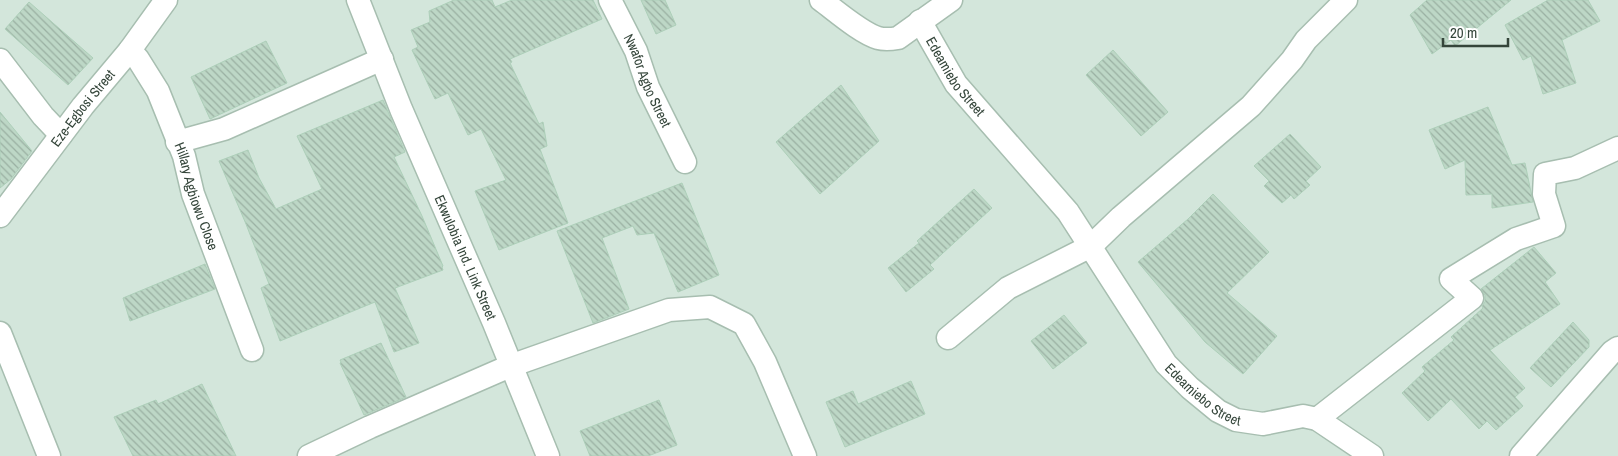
<svg xmlns="http://www.w3.org/2000/svg" width="1618" height="456" font-family="'Archivo Narrow',sans-serif">
<defs>
<pattern id="building-back-hatch" width="6" height="6" patternUnits="userSpaceOnUse" patternTransform="scale(1.25)"><rect width="6" height="6" fill="#bdd7c6"/><path d="M-1 5l2 2M0 0l6 6M5-1l2 2" fill="none" stroke="#9ab0a2"/></pattern>
</defs>
<rect width="100%" height="100%" fill="#e5f2ea"/>
<path fill="#d3e6db" d="M 0,0 L 1618,0 L 1618,456 L 0,456 Z"/>
<path fill="url(#building-back-hatch)" stroke="#adcfb9" d="M 454,0 L 492,0 L 495,7 L 512,0 L 593,0 L 602,19 L 510,59 L 512,62 L 510,63 L 539,124 L 543,122 L 547,146 L 540,149 L 568,223 L 499,250 L 475,191 L 506,180 L 481,129 L 468,135 L 448,93 L 435,99 L 412,50 L 418,47 L 411,30 L 430,22 L 429,11 Z
M 641,0 L 665,0 L 676,25 L 656,34 Z
M 1427,0 L 1511,0 L 1455,46 L 1451,40 L 1432,54 L 1410,15 Z
M 1548,0 L 1588,0 L 1600,21 L 1562,40 L 1576,83 L 1543,94 L 1531,56 L 1523,60 L 1505,25 Z
M 29,2 L 93,58 L 68,85 L 5,29 Z
M 266,41 L 287,83 L 210,119 L 191,77 Z
M 1113,50 L 1168,112 L 1141,136 L 1086,75 Z
M 841,85 L 879,141 L 820,194 L 776,142 Z
M 383,100 L 405,152 L 394,157 L 422,216 L 443,266 L 442,267 L 443,270 L 395,288 L 419,343 L 394,352 L 375,302 L 280,341 L 261,288 L 269,284 L 246,224 L 219,161 L 248,150 L 259,178 L 276,209 L 322,189 L 297,136 Z
M 1488,107 L 1512,165 L 1525,163 L 1533,202 L 1492,208 L 1492,194 L 1466,195 L 1465,160 L 1445,169 L 1429,130 Z
M 0,112 L 32,151 L 11,179 L 0,188 Z
M 1290,134 L 1321,167 L 1306,181 L 1310,185 L 1294,199 L 1291,195 L 1282,203 L 1264,186 L 1269,181 L 1254,166 Z
M 682,183 L 719,275 L 678,292 L 654,233 L 637,235 L 633,226 L 602,238 L 629,309 L 593,323 L 557,231 Z
M 974,189 L 992,208 L 930,265 L 934,269 L 906,292 L 888,268 L 919,243 L 917,241 Z
M 1213,194 L 1269,252 L 1227,293 L 1277,336 L 1243,374 L 1205,342 L 1138,262 L 1188,219 Z
M 1534,247 L 1556,273 L 1545,282 L 1560,304 L 1490,350 L 1525,388 L 1515,397 L 1523,406 L 1496,430 L 1487,421 L 1479,429 L 1451,399 L 1428,421 L 1402,393 L 1425,371 L 1422,367 L 1454,340 L 1451,337 L 1483,308 L 1482,306 L 1485,302 L 1485,295 L 1481,289 Z
M 205,264 L 215,289 L 130,321 L 123,298 Z
M 1064,315 L 1087,343 L 1053,369 L 1031,341 Z
M 1573,322 L 1589,340 L 1589,347 L 1551,387 L 1530,368 Z
M 381,343 L 406,397 L 364,415 L 340,363 L 341,362 L 340,360 Z
M 911,381 L 925,414 L 845,447 L 826,402 L 853,391 L 858,404 Z
M 202,384 L 236,456 L 133,456 L 114,417 L 156,400 L 158,404 Z
M 659,400 L 677,445 L 648,456 L 590,456 L 580,431 Z"/>
<g fill="none" stroke-linecap="round" stroke-linejoin="round">
<defs>
<g id="street">
<path id="s1" d="M 358,0 L 401,109 L 494,323 L 548,456"/>
<path id="s2" d="M 610,0 L 636,51 L 648,87 L 685,162"/>
<path d="M 821,0 C 836,11 861,33 878,38 C 885,40 892,39 898,38 L 951,0"/>
<path id="s3" d="M 920,21 L 956,84 L 1068,212 L 1166,364 L 1190,388 L 1218,411 L 1236,420 L 1263,424 L 1303,416 L 1317,419 L 1372,456"/>
<path id="s4" d="M 130,50 L 138,59 L 158,91 L 184,156 L 193,194 L 252,350"/>
<path d="M 0,60 L 43,116 L 61,135"/>
<path d="M 177,142 L 224,129 L 382,59"/>
<path id="s5" d="M 0,216 L 83,106 L 130,50 L 166,0"/>
<path d="M 0,333 L 49,456"/>
<path d="M 948,338 L 1008,288 L 1091,246 L 1121,217 L 1251,106 L 1292,60 L 1306,40 L 1346,0"/>
<path d="M 1317,419 L 1472,298 L 1451,279 L 1516,239 L 1554,226 L 1544,194 L 1545,174 L 1575,168 L 1618,148"/>
<path d="M 309,456 L 370,427 L 510,366 L 669,310 L 710,307 L 744,324 L 765,362 L 805,456"/>
<path d="M 1521,456 L 1612,352 L 1618,348"/>
</g>
</defs>
<use href="#street" stroke="#a7beb0" stroke-width="25"/>
<use href="#street" stroke="#fff" stroke-width="22"/>
</g>
<g text-anchor="middle" dominant-baseline="central" stroke-width="4.5" stroke-linejoin="round" paint-order="stroke">
<g font-size="14" fill="#34453a" stroke="#fff">
<text stroke="none"><textPath href="#s3" startOffset="66">Edeamiebo Street</textPath></text>
<text stroke="none"><textPath href="#s2" startOffset="89">Nwafor Agbo Street</textPath></text>
<text stroke="none"><textPath href="#s5" startOffset="136">Eze-Egbosi Street</textPath></text>
<text stroke="none"><textPath href="#s4" startOffset="162">Hillary Agbiowu Close</textPath></text>
<text stroke="none"><textPath href="#s1" startOffset="279">Ekwulobia Ind. Link Street</textPath></text>
<text stroke="none"><textPath href="#s3" startOffset="472">Edeamiebo Street</textPath></text>
</g>
</g>
<path d="M1443 38v8h65v-8" fill="none" stroke="#34453a" stroke-width="2.5"/>
<text x="1450" y="38" font-size="15" fill="#34453a" stroke="#ffffff" stroke-width="4" paint-order="stroke">20 m</text>
</svg>
